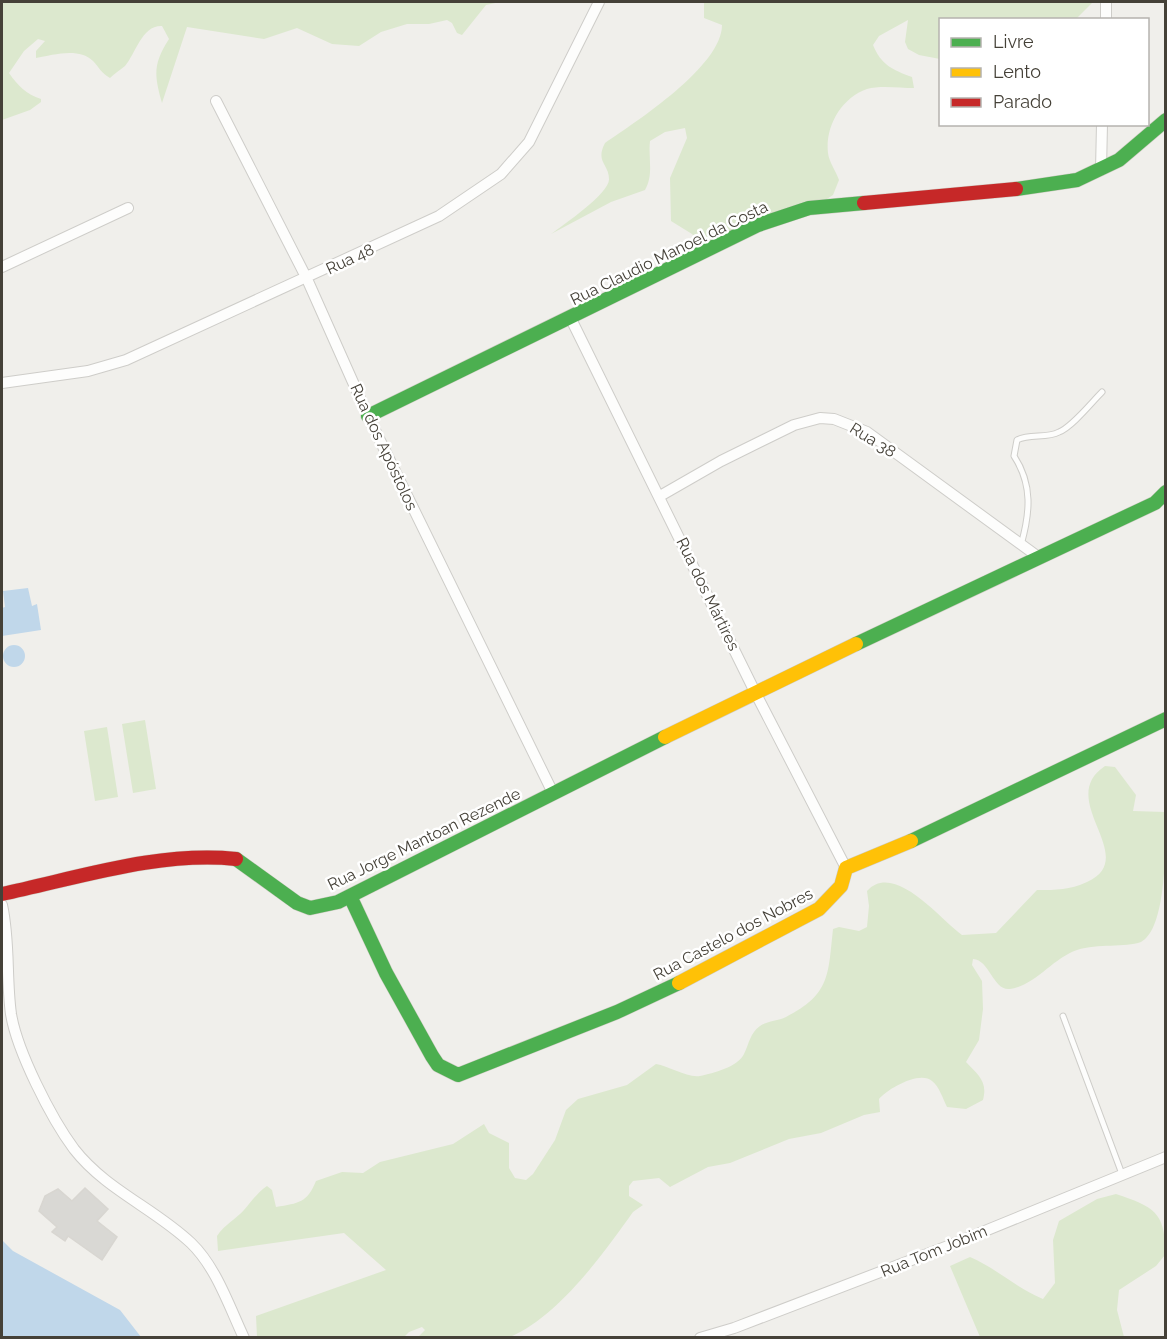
<svg xmlns="http://www.w3.org/2000/svg" width="1167" height="1339" font-family="Raleway,sans-serif">
<rect width="100%" height="100%" fill="#f0efeb"/>
<path fill="#dce8ce" d="M 2,2 L 500,2 L 486,5 L 462,35 L 457,33 L 452,23 L 447,20 L 429,24 L 407,24 L 381,32 L 359,46 L 332,44 L 297,28 L 264,39 L 187,27 L 162,103 C 154,75 153,64 169,39 L 162,26 C 142,25 136,53 125,66 C 120,70 114,74 110,78 C 101,73 99,67 93,61 C 79,47 53,55 36,58 L 36,51 L 45,41 L 38,39 L 24,51 L 9,73 C 18,86 26,94 41,99 L 41,102 L 30,110 L 2,120 Z
M 704,2 L 1093,2 L 1076,19 L 940,20 L 940,59 L 919,55 L 908,49 L 905,42 L 908,20 L 879,36 L 873,45 C 881,65 893,70 912,77 L 914,88 C 900,88 880,85 867,89 C 841,98 825,127 828,153 C 829,162 836,171 839,180 L 833,195 L 813,208 L 702,245 L 692,234 L 671,221 L 670,178 L 687,138 L 685,128 L 665,132 L 650,141 C 648,158 654,175 645,190 L 611,202 L 551,234 C 563,225 610,193 609,179 C 609,164 595,162 605,143 C 637,121 722,66 722,25 L 704,18 Z
M 145,720 L 156,789 L 133,793 L 122,724 Z
M 107,727 L 118,797 L 95,801 L 84,731 Z
M 1105,766 L 1115,767 L 1136,795 L 1133,811 L 1165,812 C 1166,843 1167,929 1141,942 C 1125,948 1098,943 1077,950 C 1053,958 1036,985 1010,989 C 993,991 990,960 973,959 L 972,965 L 982,981 L 983,1009 L 979,1040 L 966,1062 C 978,1075 988,1081 983,1100 L 966,1109 L 947,1107 C 943,1099 939,1086 932,1081 C 920,1070 887,1089 879,1099 L 880,1112 L 864,1115 L 821,1133 L 789,1139 L 730,1163 L 708,1167 L 670,1187 L 659,1178 L 633,1181 L 629,1186 L 629,1196 L 643,1205 L 633,1212 C 603,1254 559,1316 510,1337 C 500,1339 434,1338 418,1337 L 425,1330 L 422,1327 L 409,1332 L 404,1337 L 257,1337 L 256,1316 L 386,1270 L 344,1233 L 218,1251 L 217,1236 C 225,1224 235,1220 244,1210 C 252,1201 257,1193 267,1186 L 272,1190 L 276,1207 C 299,1203 307,1203 316,1181 L 342,1172 L 363,1173 L 380,1162 L 453,1144 L 484,1124 L 489,1133 L 509,1143 L 509,1168 L 515,1178 L 526,1180 L 533,1174 L 555,1140 L 566,1110 L 578,1099 L 627,1085 L 656,1064 C 669,1066 687,1078 700,1076 C 713,1073 738,1067 744,1054 C 749,1044 750,1033 760,1026 C 767,1021 778,1021 786,1017 C 831,994 828,974 833,929 L 839,927 L 859,931 L 867,927 L 869,906 L 867,891 C 894,861 940,919 962,935 L 996,933 L 1037,890 C 1057,890 1069,890 1087,882 C 1142,857 1054,800 1105,766 Z
M 1116,1194 C 1155,1207 1166,1213 1165,1255 L 1156,1266 L 1119,1290 L 1117,1310 L 1124,1337 L 980,1337 L 950,1266 L 970,1257 C 996,1268 1016,1288 1043,1299 L 1055,1283 L 1053,1240 L 1059,1221 L 1097,1199 Z"/>
<path fill="#c0d7ea" d="M 28,588 L 32,606 L 37,604 L 41,630 L 2,636 L 2,608 L 5,607 L 3,591 Z
M3 656a11 11 0 1 1 22 0a11 11 0 1 1-22 0Z
M 2,1240 L 13,1251 L 120,1310 L 141,1337 L 2,1337 Z"/>
<path fill="#d9d8d4" stroke="#d8d6d1" stroke-width="1.5" d="M 85,1188 L 108,1209 L 97,1221 L 117,1237 L 102,1260 L 68,1236 L 65,1241 L 52,1232 L 57,1227 L 39,1211 L 45,1196 L 58,1189 L 72,1201 Z"/>
<g fill="none" stroke-linecap="round" stroke-linejoin="round">
<defs>
<path id="lane" d="M 1021,545 C 1030,513 1033,485 1014,456 L 1017,440 C 1030,433 1046,439 1059,432 C 1072,427 1091,403 1102,392
M 1063,1016 L 1122,1174"/>
<path id="street" d="M 1106,20 L 1106,2
M 216,101 L 307,279 L 368,416 L 553,793
M 1101,170 L 1102,124
M 2,267 L 128,208
M 571,319 L 755,692 L 846,868
M 2,383 L 88,371 L 126,360 L 439,216 L 501,174 L 529,142 L 599,2
M 660,496 L 721,461 L 794,425 L 820,418 L 834,419 L 867,432 L 1037,556
M 2,905 C 10,941 6,978 11,1014 C 17,1051 51,1118 74,1149 C 106,1190 154,1208 191,1243 C 216,1267 229,1306 244,1338
M 700,1338 L 734,1328 L 948,1246 L 1166,1157"/>
<path id="fast" d="M 1016,189 L 1077,180 L 1119,160 L 1166,120
M 368,416 L 758,225 L 809,208 L 864,203
M 856,644 L 1155,503 L 1166,492
M 911,841 L 1166,719
M 236,859 L 297,903 L 310,908 L 338,902 L 665,737
M 350,896 L 386,973 L 432,1056 L 438,1065 L 458,1075 L 617,1012 L 679,983"/>
<path id="slow" d="M 665,737 L 856,644
M 679,983 L 819,909 L 841,886 L 846,868 L 911,841"/>
<path id="jam" d="M 864,203 L 1016,189
M 2,894 C 78,878 158,851 236,859"/>
</defs>
<use href="#lane" stroke="#cecdc9" stroke-width="7"/>
<use href="#street" stroke="#cecdc9" stroke-width="12"/>
<use href="#fast" stroke="#ceccc3" stroke-width="15"/>
<use href="#slow" stroke="#ceccc3" stroke-width="15"/>
<use href="#jam" stroke="#ceccc3" stroke-width="15"/>
<use href="#lane" stroke="#fdfdfc" stroke-width="5"/>
<use href="#street" stroke="#fdfdfc" stroke-width="10"/>
<use href="#fast" stroke="#4caf50" stroke-width="14"/>
<use href="#slow" stroke="#ffc107" stroke-width="14"/>
<use href="#jam" stroke="#c62828" stroke-width="14"/>
</g>
<g text-anchor="middle" dominant-baseline="central" stroke-width="5" stroke-linejoin="round" paint-order="stroke">
<g font-size="16" fill="#454138" stroke="#fff">
<text transform="translate(669 253) rotate(-26)">Rua Claudio Manoel da Costa</text>
<text transform="translate(350 259) rotate(-25)">Rua 48</text>
<text transform="translate(873 440) rotate(32)">Rua 38</text>
<text transform="translate(384 447) rotate(65)">Rua dos Apóstolos</text>
<text transform="translate(708 594) rotate(64)">Rua dos Mártires</text>
<text transform="translate(424 839) rotate(-26)">Rua Jorge Mantoan Rezende</text>
<text transform="translate(733 934) rotate(-28)">Rua Castelo dos Nobres</text>
<text transform="translate(934 1251) rotate(-22)">Rua Tom Jobim</text>
</g>
</g>
<rect width="1167" height="1339" fill="none" stroke="#454138" stroke-width="6"/>
<rect x="939" y="18" width="210" height="108" fill="#ffffff" stroke="#b5b3af" stroke-width="1.5"/>
<rect x="951" y="38" width="30" height="9" fill="#4caf50" stroke="#b5b3af" stroke-width="1.5"/>
<text x="993" y="48" font-size="18" fill="#454138">Livre</text>
<rect x="951" y="68" width="30" height="9" fill="#ffc107" stroke="#b5b3af" stroke-width="1.5"/>
<text x="993" y="78" font-size="18" fill="#454138">Lento</text>
<rect x="951" y="98" width="30" height="9" fill="#c62828" stroke="#b5b3af" stroke-width="1.5"/>
<text x="993" y="108" font-size="18" fill="#454138">Parado</text>
</svg>
